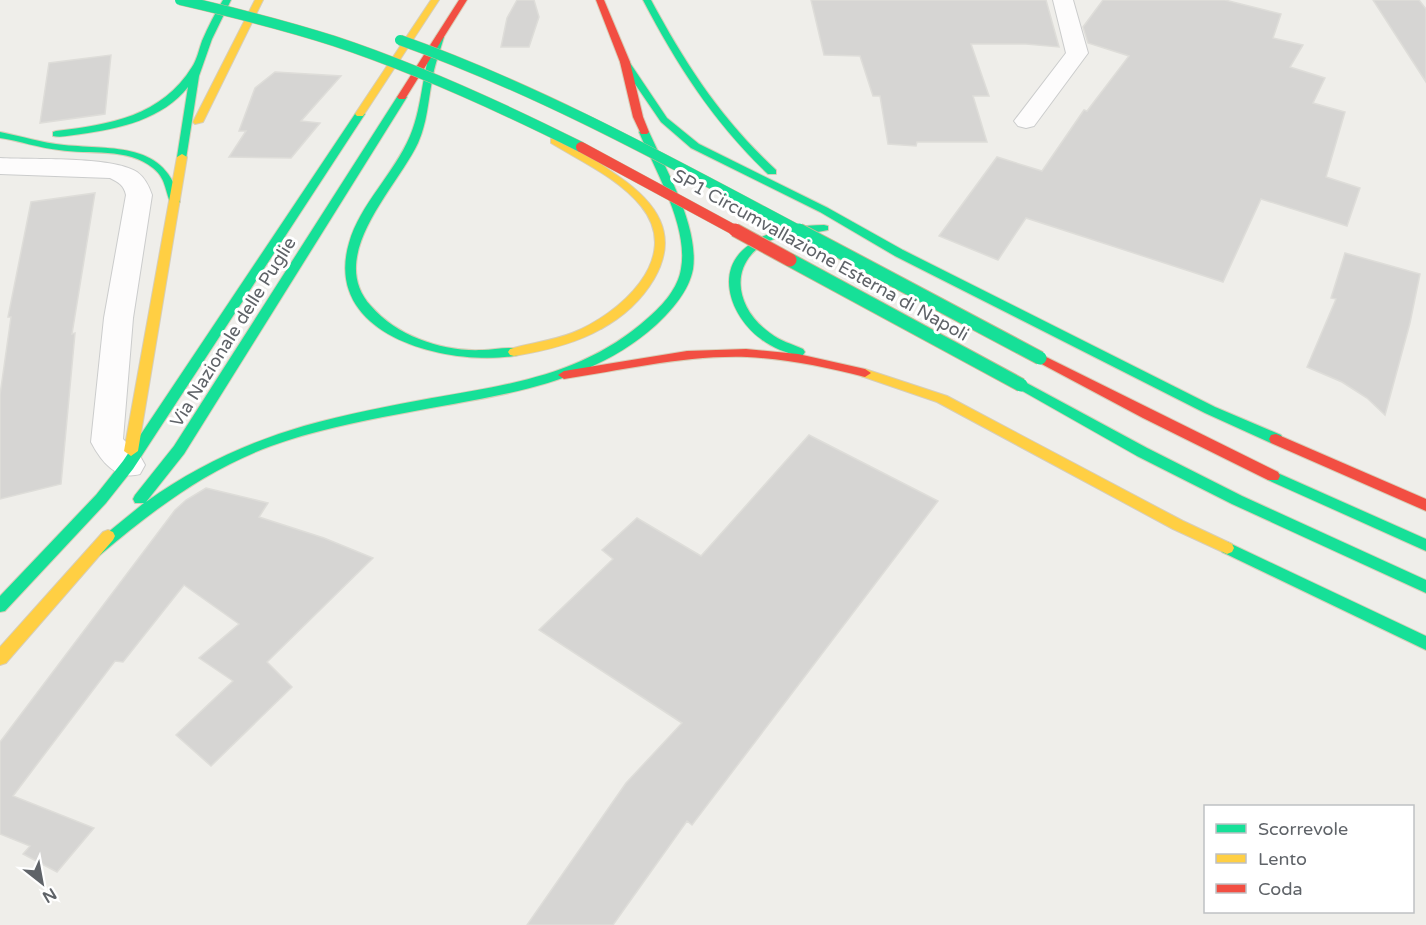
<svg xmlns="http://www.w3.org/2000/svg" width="1426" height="925" font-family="'Varela Round',sans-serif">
<rect width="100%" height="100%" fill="#efeeea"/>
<path fill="#d6d5d3" stroke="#deddd9" stroke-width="1.5" d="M 517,0 L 534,0 L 539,17 L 529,47 L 501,47 L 507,18 Z
M 811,0 L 1046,0 L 1059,47 L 1026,44 L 971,44 L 989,96 L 973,96 L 987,142 L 917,142 L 916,146 L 888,144 L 880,96 L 873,96 L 860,56 L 824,55 Z
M 1103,0 L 1225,0 L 1281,14 L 1273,38 L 1303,45 L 1290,67 L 1325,78 L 1313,103 L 1345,112 L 1326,177 L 1360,188 L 1347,226 L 1261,199 L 1223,282 L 1026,218 L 998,260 L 939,236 L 997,157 L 1042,171 L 1084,110 L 1087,111 L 1129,56 L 1088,43 L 1083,27 Z
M 1373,0 L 1419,0 L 1426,9 L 1426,82 Z
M 111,55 L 105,114 L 40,123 L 49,63 Z
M 275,72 L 341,76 L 301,121 L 320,123 L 291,158 L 229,157 L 246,131 L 239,131 L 255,88 Z
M 95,193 L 72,334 L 75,333 L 61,484 L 0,499 L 0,395 L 11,317 L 8,317 L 31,202 Z
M 1345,253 L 1420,274 L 1410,323 L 1385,415 L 1367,398 L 1342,382 L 1307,367 L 1336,299 L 1331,298 Z
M 809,435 L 938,501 L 692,825 L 687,821 L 613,925 L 527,925 L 626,783 L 682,723 L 539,630 L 613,559 L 602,550 L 637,518 L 701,556 Z
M 206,488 L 268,503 L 259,517 L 324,538 L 373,558 L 267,662 L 292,687 L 211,766 L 176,735 L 233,681 L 199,658 L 239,624 L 184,585 L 123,662 L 115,661 L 13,796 L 94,828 L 57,872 L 23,854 L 30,846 L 0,834 L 0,742 L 175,510 L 186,500 Z"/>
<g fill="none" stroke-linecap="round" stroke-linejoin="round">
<defs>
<path id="street" d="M 1053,0 L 1073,0 L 1088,53 L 1034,126 L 1026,128 L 1018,126 L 1014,121 L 1066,53 Z
M 0,158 C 32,160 112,156 137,172 C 145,178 149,186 152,195 L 133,318 L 123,439 L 140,456 L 145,465 L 140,474 C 116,481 101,461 91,442 L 104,318 L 126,195 C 124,185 118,182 110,178 L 0,174 Z"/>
<path id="fast" d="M 223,0 L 231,0 L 212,39 L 199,76 L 186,159 L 178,159 L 177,157 L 188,87 C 163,119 119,129 81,134 C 72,135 62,138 53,136 L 53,132 L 56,131 C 109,125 162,116 192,67 C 197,60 199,49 202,41 C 208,27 215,13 223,0 Z
M 643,0 L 651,0 C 686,65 721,119 776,170 L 776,174 L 768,174 C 714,123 677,65 643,0 Z
M 437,35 L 444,37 C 440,51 434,66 432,81 C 428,102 427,123 418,143 C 397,188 325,256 371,306 C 384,321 401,332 419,339 C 439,347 461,351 482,350 C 493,350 508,346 518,349 L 520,352 L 518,355 L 514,356 C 446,366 322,336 349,243 C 360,204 394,174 410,136 C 424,104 421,67 437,35 Z
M 622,60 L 628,60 L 667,118 L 699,144 L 828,208 L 903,250 L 1215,407 L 1281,435 L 1283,439 L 1281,443 L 1271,443 L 1205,413 L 895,256 L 820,212 L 691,148 L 661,122 L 620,62 Z
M 402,94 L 407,97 L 184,454 L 146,502 C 195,467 246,443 304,426 C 346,414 389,406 432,398 C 513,384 586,374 649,317 C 663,305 678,288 681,269 C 689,227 655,170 639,132 L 644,129 L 649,132 C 666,170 699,226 693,269 C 689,291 672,310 656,325 C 585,389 489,396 399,414 C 356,422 312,431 271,446 C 206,470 153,510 100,555 L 95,557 L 90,555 L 88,551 L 90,547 L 144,503 L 135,503 L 133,499 L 135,495 L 174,446 L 397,97 Z
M 360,111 L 365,114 L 133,469 L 106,503 L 5,611 L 0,612 L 0,596 L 96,495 L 123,461 L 355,114 Z
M 0,132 C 21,136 42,143 64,145 C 113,150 167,141 180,202 L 175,205 L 171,204 C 165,191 166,178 153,168 C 128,147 89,155 59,150 C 39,148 20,141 0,138 Z
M 824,225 L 828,226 L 828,230 C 808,235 788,232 769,241 C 727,263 735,308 770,333 C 780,341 792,344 803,349 L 805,352 L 803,355 L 799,356 C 786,353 771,347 761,339 C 731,317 713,270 749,245 C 771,228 798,226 824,225 Z
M 1021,380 L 1147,448 L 1242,496 L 1426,580 L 1426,593 L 1232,504 L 1137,456 L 1017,388 L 1015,385 Z
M 1273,471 L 1426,539 L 1426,551 L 1268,480 L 1266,476 L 1268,472 Z
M 1227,542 L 1426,636 L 1426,650 L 1222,552 L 1220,548 L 1222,544 Z"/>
<path id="slow" d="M 255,0 L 263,0 L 203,122 L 195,124 L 193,122 Z
M 431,0 L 439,0 L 363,116 L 357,116 L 355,114 Z
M 555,138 C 574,144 601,164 618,176 C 656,202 680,234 654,279 C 641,301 623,317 601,329 C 575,344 544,351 514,356 L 510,355 L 508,352 L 510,349 C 530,343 551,341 572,333 C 618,315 684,259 641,206 C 618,178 582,162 551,143 L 551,139 Z
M 182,154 L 187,157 L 138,451 L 131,456 L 124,451 L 177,157 Z
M 865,369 L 947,396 L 1183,521 L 1232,544 L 1234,548 L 1232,552 L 1227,554 L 1173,529 L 937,402 L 861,376 L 859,373 L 861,370 Z
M 108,530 L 113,532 L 115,536 L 113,540 L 6,663 L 0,665 L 0,647 L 103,532 Z"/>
<path id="jam" d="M 459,0 L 467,0 L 405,99 L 399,99 L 397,97 Z
M 596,0 L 604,0 L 630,62 L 643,117 L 649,132 L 647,134 L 641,134 L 633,117 L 620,62 Z
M 746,349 L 798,354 L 865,369 L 871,373 L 865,377 C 826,367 787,359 747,357 C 685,355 624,370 564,379 L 558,375 L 564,371 L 687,351 Z
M 1040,354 L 1278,472 L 1280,476 L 1278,480 L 1268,480 L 1143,418 L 1036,361 L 1034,358 Z
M 1276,434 L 1426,499 L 1426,511 L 1271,443 L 1269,439 L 1271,435 Z"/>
</defs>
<use href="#street" stroke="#cbcccc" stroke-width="2"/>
<use href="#fast" stroke="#d7ceb8" stroke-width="2"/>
<use href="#slow" stroke="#d7ceb8" stroke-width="2"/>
<use href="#jam" stroke="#d7ceb8" stroke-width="2"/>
<use href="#street" fill="#fdfcfc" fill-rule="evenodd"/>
<use href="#fast" fill="#16e098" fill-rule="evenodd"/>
<use href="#slow" fill="#ffcf43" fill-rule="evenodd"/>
<use href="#jam" fill="#f24e42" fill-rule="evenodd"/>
<defs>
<path id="fast-bridge-far1" d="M 180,0 C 232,12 284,25 334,41 C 419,69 501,107 581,147
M 400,40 C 540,90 670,162 802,232"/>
<path id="fast-bridge" d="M 799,230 L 1040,358
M 790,260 L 1021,385"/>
<path id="jam-bridge-far1" d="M 581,147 L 738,232"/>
<path id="jam-bridge" d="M 735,230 L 790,260"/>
</defs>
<use href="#fast-bridge-far1" stroke="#c8b996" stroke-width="11" stroke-linecap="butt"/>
<use href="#fast-bridge" stroke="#c8b996" stroke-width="15" stroke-linecap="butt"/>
<use href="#jam-bridge-far1" stroke="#c8b996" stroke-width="11" stroke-linecap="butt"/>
<use href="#jam-bridge" stroke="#c8b996" stroke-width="15" stroke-linecap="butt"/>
<use href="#fast-bridge-far1" stroke="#16e098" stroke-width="10"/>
<use href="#fast-bridge" stroke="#16e098" stroke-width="13"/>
<use href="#jam-bridge-far1" stroke="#f24e42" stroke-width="10"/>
<use href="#jam-bridge" stroke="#f24e42" stroke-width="13"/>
</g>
<g text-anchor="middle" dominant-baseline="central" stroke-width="6" stroke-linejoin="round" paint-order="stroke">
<g font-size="18" fill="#5f6368" stroke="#fff">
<text transform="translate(821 255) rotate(29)">SP1 Circumvallazione Esterna di Napoli</text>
<text transform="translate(233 332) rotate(-58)">Via Nazionale delle Puglie</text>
</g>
</g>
<rect x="1204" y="805" width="210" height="108" fill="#ffffff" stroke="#bfc1c3" stroke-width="1.5"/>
<rect x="1216" y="824" width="30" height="9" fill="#16e098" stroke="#bfc1c3" stroke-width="1.5"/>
<text x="1258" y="835" font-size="18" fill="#5f6368">Scorrevole</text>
<rect x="1216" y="854" width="30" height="9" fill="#ffcf43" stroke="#bfc1c3" stroke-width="1.5"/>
<text x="1258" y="865" font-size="18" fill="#5f6368">Lento</text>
<rect x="1216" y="884" width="30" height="9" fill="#f24e42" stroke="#bfc1c3" stroke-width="1.5"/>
<text x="1258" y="895" font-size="18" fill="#5f6368">Coda</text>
<g transform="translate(42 883) rotate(149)" stroke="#ffffff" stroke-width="4.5" paint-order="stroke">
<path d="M0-4.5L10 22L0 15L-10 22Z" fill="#5f6368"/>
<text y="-9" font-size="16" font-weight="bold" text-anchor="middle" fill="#5f6368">N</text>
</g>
</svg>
